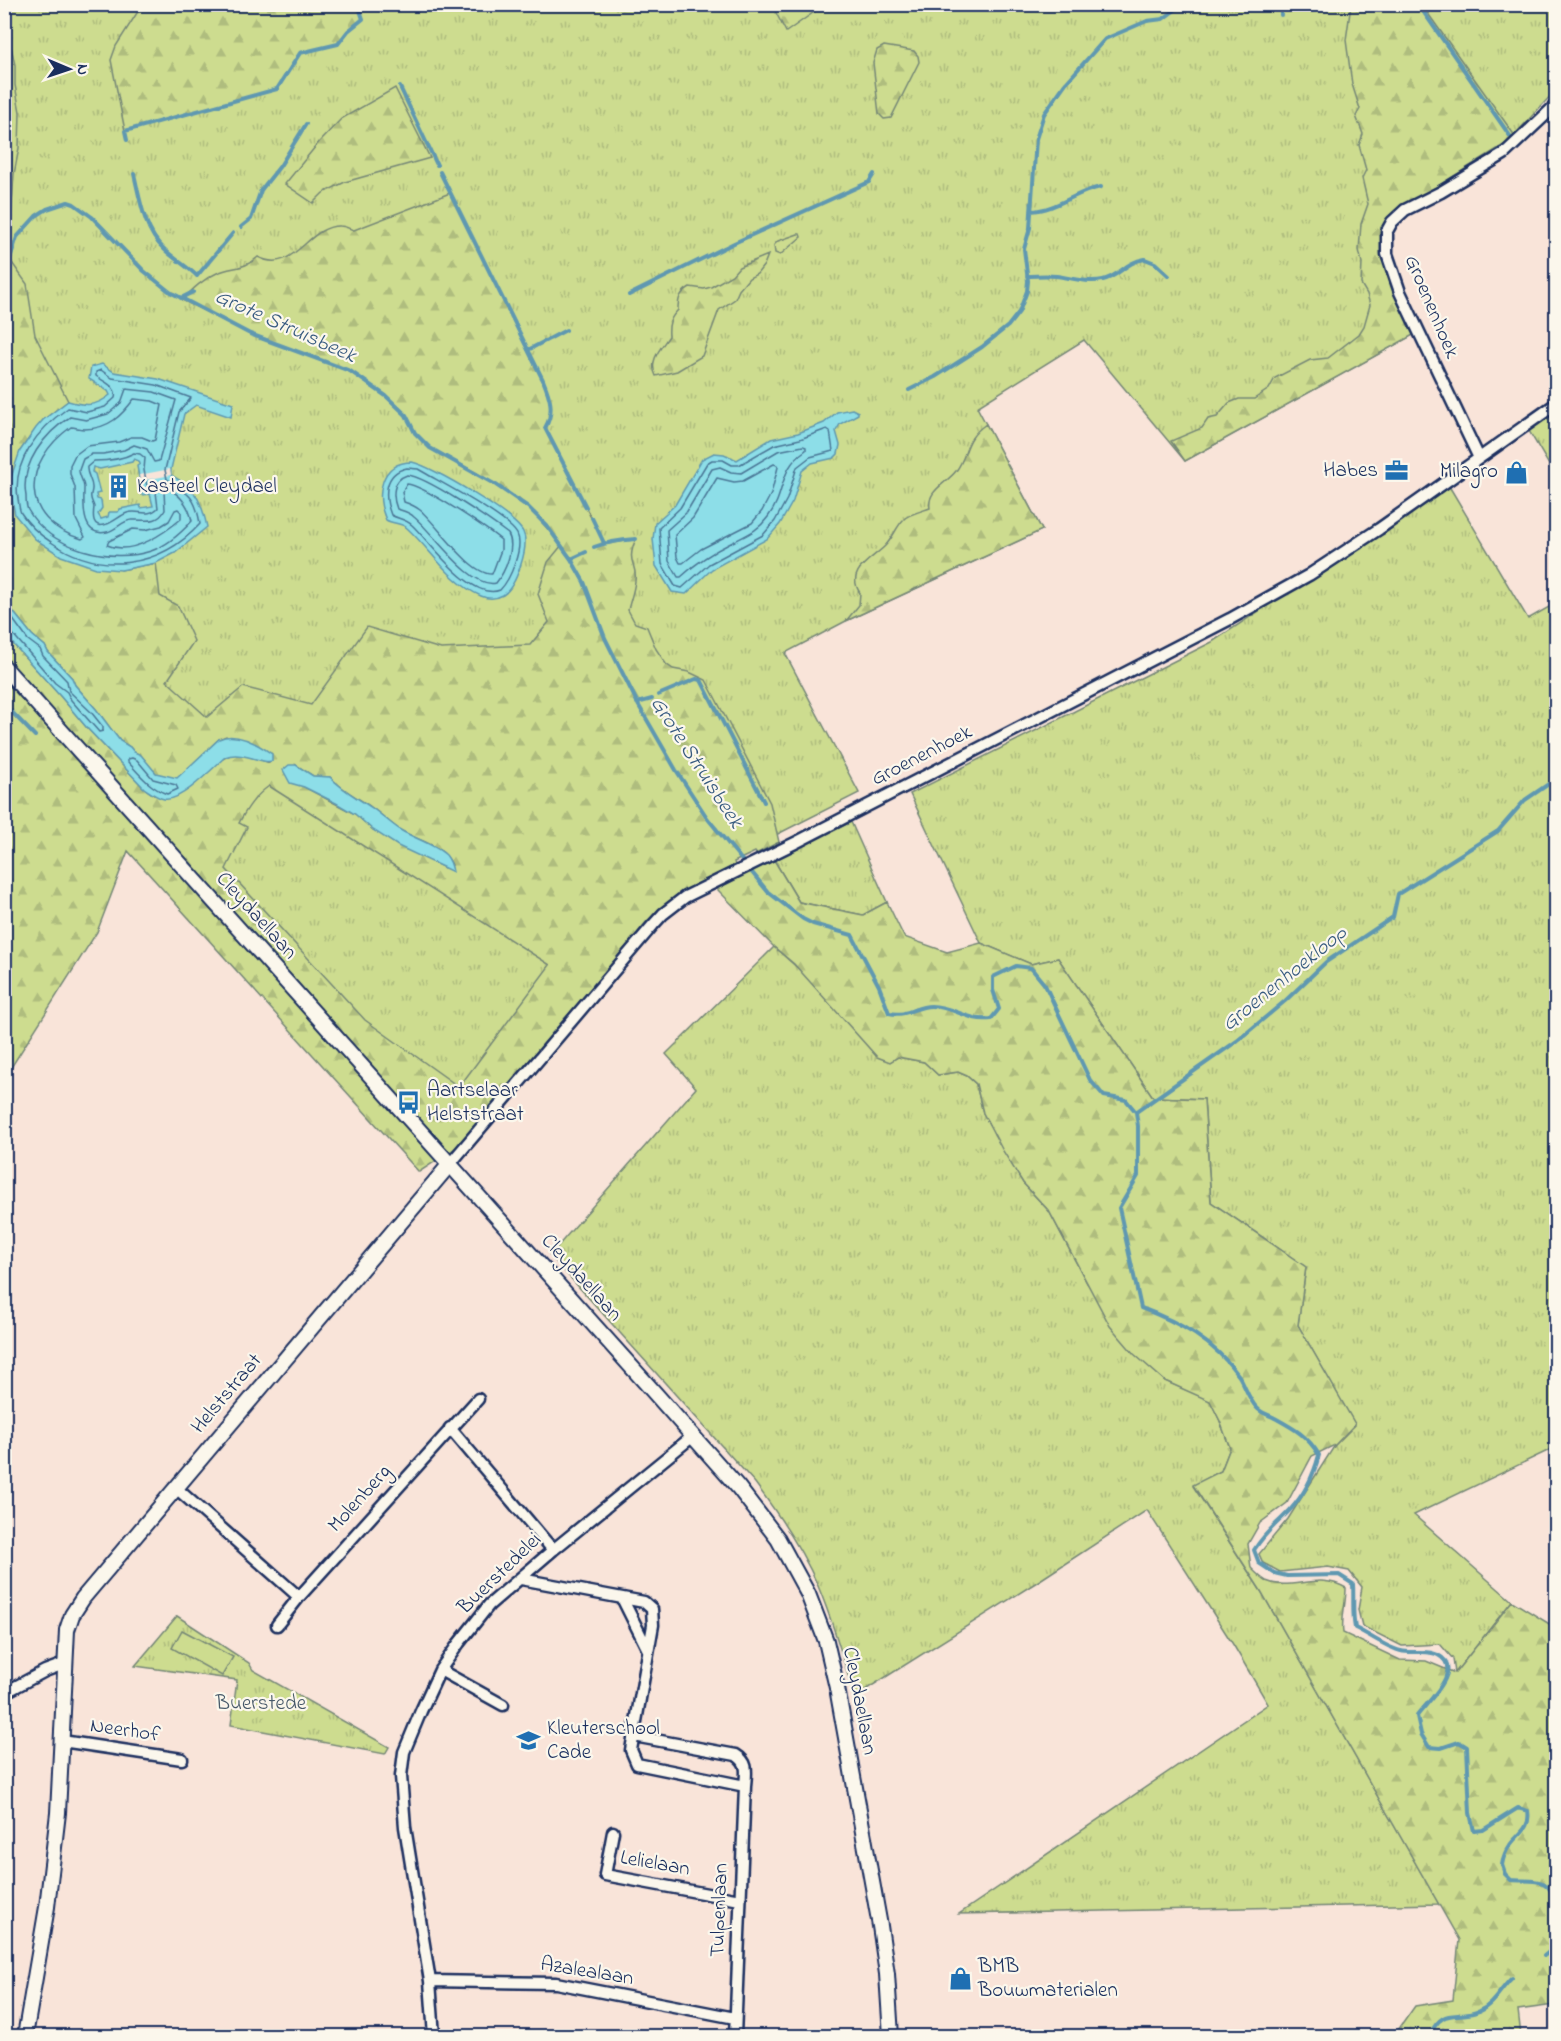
<svg xmlns="http://www.w3.org/2000/svg" width="1561" height="2041" font-family="'Indie Flower',sans-serif">
<defs>
<pattern id="grass-tufts" width="24" height="20" patternUnits="userSpaceOnUse" patternTransform="scale(1.5)"><rect width="24" height="20" fill="#cddc8f"/><path d="M3 7l-1-3M5 7V3M7 7l1-3M15 17l-1-3M17 17v-4M19 17l1-3" fill="none" stroke="#afbd7e"/></pattern>
<pattern id="forest-firs" width="22" height="20" patternUnits="userSpaceOnUse" patternTransform="scale(1.5)"><rect width="22" height="20" fill="#cddc8f"/><path d="M5 1l3.5 6h-7zM16 11l3.5 6h-7z" fill="#afbd7e"/></pattern>
</defs>
<rect width="100%" height="100%" fill="#f9e4d9"/>
<filter id="ink" filterUnits="userSpaceOnUse"><feTurbulence type="fractalNoise" baseFrequency=".0167" numOctaves="2"/><feDisplacementMap in="SourceGraphic" scale="12" xChannelSelector="R" yChannelSelector="G"/><feConvolveMatrix kernelMatrix="1 2 1 2 8 2 1 2 1" color-interpolation-filters="sRGB"/></filter>
<g filter="url(#ink)">
<path fill="url(#grass-tufts)" stroke="#748676" stroke-width="1.5" d="M 5,5 L 1556,5 L 1556,90 L 1507,143 L 1399,210 L 1382,228 L 1381,256 L 1415,334 L 1185,461 L 1084,340 L 977,407 L 1042,530 L 846,621 L 785,653 L 859,793 L 758,844 L 657,899 L 464,1135 L 5,645 Z
M 1556,412 L 1556,477 L 1529,431 Z
M 1449,486 L 1528,619 L 1556,603 L 1556,1447 L 1414,1515 L 1512,1601 L 1455,1673 L 1453,1659 L 1440,1644 L 1402,1646 L 1362,1626 L 1358,1610 L 1362,1587 L 1349,1571 L 1328,1567 L 1280,1572 L 1263,1563 L 1259,1554 L 1288,1519 L 1335,1445 L 1355,1425 L 1298,1325 L 1306,1267 L 1211,1202 L 1204,1099 L 1153,1097 L 1058,958 L 1031,964 L 981,943 L 910,794 L 1212,642 Z
M 851,822 L 887,902 L 863,915 L 799,902 L 774,860 Z
M 774,947 L 898,1057 L 924,1062 L 938,1075 L 958,1072 L 967,1076 L 976,1084 L 983,1113 L 1023,1183 L 1049,1211 L 1087,1283 L 1165,1381 L 1210,1400 L 1220,1421 L 1230,1448 L 1221,1471 L 1193,1486 L 1261,1591 L 1439,1904 L 959,1914 L 1268,1704 L 1234,1646 L 1147,1510 L 1037,1582 L 854,1697 C 844,1660 833,1622 818,1586 C 802,1549 779,1515 755,1483 L 550,1255 L 696,1088 L 666,1054 Z
M 177,1616 L 249,1663 L 253,1670 L 389,1747 L 385,1754 L 231,1725 L 237,1680 L 135,1666 Z"/>
<path fill="url(#forest-firs)" stroke="#748676" stroke-width="1.5" fill-rule="evenodd" d="M 5,4 L 5,19 L 15,65 L 15,85 L 20,112 L 19,148 L 14,174 L 9,249 L 10,260 L 27,284 L 35,335 L 68,401 L 43,420 L 20,451 L 121,570 L 156,563 L 160,596 L 178,606 L 194,641 L 167,681 L 207,717 L 243,687 L 311,705 L 367,627 L 441,649 L 530,645 L 549,622 L 538,594 L 548,562 L 562,545 L 528,507 L 477,473 L 430,448 L 415,433 L 406,415 L 386,396 L 350,371 L 250,334 L 182,300 C 193,289 203,279 217,273 C 233,266 244,270 258,257 C 294,276 307,225 340,226 C 344,226 350,229 354,230 L 450,193 L 543,380 C 550,397 555,411 545,428 L 604,543 L 608,544 L 636,539 C 625,564 638,563 635,581 C 634,591 630,601 628,610 L 635,623 L 647,627 L 656,649 L 666,664 L 673,669 L 689,672 L 706,680 L 770,803 L 779,842 L 756,854 L 755,852 L 734,862 L 735,865 C 703,881 674,896 647,921 L 468,1140 L 419,1172 L 128,851 L 97,932 L 5,1077 L 5,635 L 61,697 L 87,728 L 144,788 L 154,795 L 232,754 L 249,756 L 270,763 L 226,736 L 219,739 L 177,779 L 156,774 L 141,755 L 134,752 L 130,747 L 120,741 L 96,709 L 75,685 L 72,678 L 48,652 L 45,646 L 32,635 L 11,609 L 5,607 L 4,5 ZM 296,765 L 313,776 L 330,777 C 342,790 357,797 371,807 C 381,814 390,823 400,830 C 418,841 443,844 452,865 L 444,868 L 373,830 L 355,814 L 304,787 ZM 269,786 L 550,965 L 459,1087 L 365,1020 L 226,869 L 247,827 L 239,823 C 247,808 255,796 269,786 Z
M 358,5 L 363,19 L 348,31 L 338,44 L 300,53 L 277,89 L 125,131 L 111,60 L 116,46 L 142,5 Z
M 772,5 L 824,5 L 786,32 Z
M 1083,5 L 1083,4 L 1145,5 L 1082,10 Z
M 1351,5 L 1422,5 L 1515,136 L 1507,143 L 1399,210 L 1382,228 L 1381,256 L 1415,334 L 1185,461 L 1171,441 L 1202,428 L 1208,419 L 1217,417 L 1229,403 L 1239,399 L 1254,399 L 1269,389 L 1275,378 L 1310,360 L 1328,358 L 1359,334 L 1364,326 L 1370,305 L 1367,294 L 1361,284 L 1362,263 L 1359,250 L 1361,224 L 1368,204 L 1362,178 L 1366,170 L 1359,145 L 1363,134 L 1356,116 L 1360,109 L 1352,84 L 1346,40 Z
M 884,46 L 914,51 L 918,56 L 919,62 L 891,118 L 884,119 L 879,114 L 873,63 L 877,50 Z
M 395,88 L 430,158 L 345,182 L 323,193 L 313,203 L 285,184 L 320,141 L 341,119 Z
M 798,234 L 800,234 L 801,237 L 780,255 L 775,253 L 774,245 L 778,241 Z
M 768,255 L 764,265 L 757,274 L 749,278 L 739,290 L 735,299 L 719,310 L 702,356 L 677,371 L 656,376 C 648,361 661,348 669,336 C 668,324 670,318 678,310 C 678,298 680,293 690,287 L 704,289 L 711,287 L 732,275 L 739,267 Z
M 986,424 L 1042,530 L 846,621 L 859,605 L 860,593 C 845,571 871,560 885,546 C 893,538 896,527 904,519 C 909,514 922,511 930,508 C 927,490 946,484 956,471 C 969,454 963,440 986,424 Z
M 774,860 L 799,902 L 863,915 L 887,902 L 904,937 L 947,952 L 981,943 L 1031,964 L 1058,958 L 1153,1097 L 1204,1099 L 1211,1202 L 1306,1267 L 1298,1325 L 1355,1424 L 1335,1445 L 1312,1456 L 1287,1503 L 1260,1523 L 1248,1544 L 1251,1568 C 1255,1572 1261,1578 1266,1581 C 1292,1592 1318,1571 1346,1588 C 1346,1604 1341,1618 1343,1633 L 1400,1660 L 1426,1661 L 1455,1673 L 1512,1601 L 1556,1628 L 1556,1997 L 1554,2005 L 1518,2010 L 1521,2036 L 1396,2036 L 1396,2033 L 1415,2006 L 1453,2000 L 1459,1940 L 1261,1591 L 1193,1485 L 1221,1471 L 1230,1448 L 1220,1421 L 1210,1401 L 1165,1381 L 1134,1354 L 1110,1326 L 1049,1211 L 1023,1183 L 1003,1151 L 983,1113 L 976,1084 L 967,1076 L 958,1072 L 938,1075 L 924,1062 L 898,1057 L 890,1062 L 877,1057 L 794,964 L 774,947 L 716,888 Z"/>
<path fill="#cddc8f" stroke="#748676" stroke-width="1.5" d="M 182,1630 L 233,1657 L 222,1676 L 172,1648 Z"/>
<path fill="#8ddee8" stroke="#5f98b1" stroke-width="1.5" fill-rule="evenodd" d="M 102,364 L 114,372 L 158,379 L 233,404 L 231,417 L 196,405 L 184,414 L 171,469 L 171,475 C 196,489 201,499 207,527 L 175,553 L 156,563 L 121,570 L 96,568 L 61,556 L 35,539 L 15,515 L 9,483 L 20,451 L 36,428 L 43,420 L 68,401 C 85,406 96,407 110,395 L 108,391 L 89,379 L 91,367 ZM 134,459 L 139,461 L 140,464 L 137,466 L 142,495 L 150,494 L 153,506 L 141,508 L 140,505 L 120,509 L 118,512 L 109,512 L 108,517 L 101,519 L 98,514 L 102,508 L 101,500 L 97,499 L 96,494 L 100,493 L 95,474 L 92,472 L 93,467 L 100,469 L 132,462 Z
M 852,409 L 858,412 L 858,414 L 840,424 L 836,431 L 840,445 L 838,454 L 834,458 L 812,463 L 802,471 L 793,501 L 780,524 L 767,539 L 712,569 L 686,594 L 672,592 L 656,566 L 653,539 L 655,523 L 675,505 L 702,459 L 714,453 L 724,454 L 737,460 L 771,439 L 798,433 L 824,423 L 837,412 Z
M 412,462 C 432,466 514,515 523,532 C 530,546 516,587 503,595 C 496,599 488,599 481,596 C 449,582 432,551 407,528 C 402,523 393,524 386,520 C 375,495 380,462 412,462 Z
M 4,607 L 11,609 L 32,635 L 45,646 L 48,652 L 72,678 L 75,685 L 96,709 L 120,741 L 130,747 L 134,752 L 141,755 L 156,773 L 177,778 L 219,739 C 236,731 258,744 272,754 L 272,761 C 263,765 243,750 225,757 C 213,768 180,803 164,799 C 156,797 150,792 144,788 L 87,728 L 61,697 L 5,635 Z
M 289,765 L 296,765 L 313,776 L 330,777 C 342,790 358,798 372,808 C 382,815 391,824 402,831 C 414,838 436,845 446,855 C 450,860 452,865 453,872 L 398,846 L 373,830 L 355,814 L 336,803 L 304,787 L 290,783 L 283,770 Z"/>
<path fill="#f9e4d9" d="M 170,469 L 171,475 L 140,481 L 139,475 Z"/>
<g fill="none" stroke-linecap="round" stroke-linejoin="round">
<path stroke="#497595" stroke-width="1.5" d="M 101,370 L 112,378 L 156,385 L 191,398 L 179,412 L 165,470 L 167,479 C 188,493 196,497 200,524 C 160,568 100,576 51,542 C 40,535 28,524 21,513 C 19,509 19,504 18,499 C 12,461 38,429 68,408 L 87,412 L 105,407 L 115,398 C 118,386 104,382 96,376 L 96,372 Z
M 126,389 L 154,392 L 176,400 L 159,461 L 154,462 L 147,449 L 134,445 L 124,450 L 103,454 L 92,454 L 83,459 L 79,470 C 79,476 84,482 84,488 C 84,503 80,538 107,532 C 116,530 123,520 132,520 C 145,519 157,525 165,510 L 164,491 L 167,488 C 181,495 189,505 192,521 C 182,532 166,546 151,551 C 111,564 50,549 28,510 C 26,506 26,500 26,496 C 20,464 45,433 70,417 L 86,420 L 108,414 L 121,403 Z
M 134,399 L 152,401 L 162,405 L 155,440 L 152,441 L 142,437 L 131,437 L 119,442 L 87,446 L 75,455 L 70,465 L 70,474 L 75,487 L 76,519 L 85,537 L 82,539 C 18,520 22,462 71,427 C 75,427 80,429 85,429 C 109,429 122,415 134,399 Z
M 827,429 L 830,431 L 833,451 L 810,457 L 797,467 L 787,499 L 775,521 L 763,535 L 709,564 L 682,588 L 675,586 L 662,564 L 659,528 L 680,508 L 707,463 L 712,460 L 723,460 L 732,465 L 739,465 L 774,445 L 800,439 Z
M 803,446 L 806,447 L 806,450 C 777,470 787,492 768,517 C 758,531 746,535 731,543 C 712,552 696,563 681,577 L 678,577 L 669,561 L 667,530 L 686,513 L 712,469 L 720,467 L 731,472 L 741,473 L 778,451 Z
M 134,453 L 140,454 L 145,458 L 144,470 L 147,486 L 156,492 L 158,508 C 148,518 138,509 127,513 C 121,515 112,523 107,524 C 91,530 93,515 94,507 C 94,506 91,500 91,498 C 90,495 92,492 92,489 C 93,481 86,475 87,467 L 94,461 C 108,461 121,460 134,453 Z
M 774,464 L 777,465 L 778,467 L 771,494 L 762,511 L 752,523 L 701,549 L 683,563 L 680,563 L 677,557 L 675,535 L 693,518 L 717,478 L 734,482 L 743,481 Z
M 407,468 L 418,469 L 425,473 C 444,484 508,518 517,534 C 524,547 510,580 500,590 C 472,602 430,542 412,525 C 406,519 398,519 391,515 C 384,497 383,473 407,468 Z
M 407,475 C 426,476 491,521 508,534 C 516,547 505,572 496,583 C 471,590 432,531 414,517 C 409,512 403,511 397,509 C 392,496 392,480 407,475 Z
M 407,484 C 423,485 486,528 501,540 L 501,550 L 492,574 C 470,575 437,524 420,510 C 415,506 410,504 404,502 L 402,492 Z
M 178,509 L 181,512 L 181,519 C 163,534 132,556 107,545 L 109,541 L 133,529 L 145,530 L 161,526 L 169,521 L 175,510 Z
M 4,613 L 12,618 L 28,640 L 40,649 L 43,656 L 67,681 L 69,691 L 91,712 L 103,727 L 103,731 L 99,732 L 71,700 L 67,692 L 55,683 L 12,633 L 4,630
M 132,758 L 137,760 L 153,779 L 176,785 L 178,789 L 167,794 C 150,788 140,775 128,762 L 128,759 Z"/>
<path stroke="#5f98b1" stroke-width="4" d="M 1281,4 L 1281,15
M 1418,4 L 1510,136
M 400,87 L 437,165
M 127,140 L 125,131 L 277,89 L 300,53 L 338,44 L 348,31 L 363,19 L 358,4
M 440,172 L 543,380 C 550,397 555,411 545,428 L 586,507
M 134,174 C 140,199 144,231 164,249 C 174,259 187,266 197,276 L 233,233
M 1031,211 C 1057,210 1076,191 1101,187
M 241,227 L 251,219 L 261,190 L 280,166 L 306,124
M 1027,276 C 1037,276 1046,275 1056,276 C 1072,278 1087,283 1103,280 C 1119,277 1125,262 1145,259 L 1155,263 L 1169,276
M 4,277 L 17,237 L 36,216 L 47,209 L 68,202 L 74,204 L 92,217 L 144,271 L 170,292 L 250,334 L 350,371 L 386,396 L 406,415 L 415,433 L 430,448 L 496,485 L 528,507 L 547,526 L 571,559 L 584,582 L 605,638 L 639,706 L 676,770 L 708,819 L 768,892 L 803,919 L 813,924 L 852,935 L 879,986 L 889,1013 C 908,1017 915,1006 931,1006 C 953,1006 968,1022 991,1019 L 999,1009 L 993,990 L 993,977 L 1016,966 L 1031,968 L 1045,985 L 1090,1080 L 1104,1096 L 1126,1100 L 1136,1112 L 1138,1126 L 1138,1176 L 1119,1208 L 1141,1308 C 1179,1322 1214,1341 1239,1376 C 1245,1386 1249,1400 1257,1408 C 1260,1412 1268,1415 1273,1417 C 1293,1428 1307,1435 1319,1455 C 1314,1474 1304,1495 1290,1510 C 1275,1526 1267,1530 1254,1550 L 1259,1563 L 1274,1573 L 1287,1576 L 1339,1575 L 1353,1584 C 1354,1599 1352,1613 1355,1628 C 1368,1634 1387,1648 1401,1651 C 1413,1654 1427,1649 1438,1655 C 1465,1669 1427,1702 1417,1716 L 1421,1734 L 1429,1747 L 1441,1748 L 1459,1742 L 1467,1747 L 1470,1813 L 1474,1831 L 1483,1830 L 1518,1808 L 1528,1811 C 1531,1828 1519,1833 1510,1845 C 1506,1851 1503,1858 1502,1865 L 1505,1874 L 1511,1880 C 1535,1882 1549,1875 1556,1904
M 629,295 L 734,243 L 869,182 L 874,174
M 181,298 L 193,292
M 528,350 L 566,330
M 909,390 L 935,377 L 982,347 L 1008,326 L 1019,312 L 1027,291 L 1028,281 L 1024,249 L 1030,228 L 1036,139 L 1044,114 L 1065,84 L 1105,39 L 1147,21 L 1163,19 L 1183,4
M 592,518 L 604,543
M 594,547 C 607,542 622,540 636,539
M 571,559 L 586,552
M 658,695 L 696,679 L 701,680 L 764,802
M 637,703 L 652,699
M 4,704 L 35,736
M 1136,1112 L 1237,1041 L 1285,1001 L 1326,962 L 1393,917 L 1398,894 L 1498,831 L 1525,800 L 1556,779
M 1544,1956 L 1555,1947 L 1556,1943
M 1429,2036 C 1444,2005 1455,2021 1479,2011 C 1493,2006 1501,1988 1512,1978"/>
<defs>
<path id="minor" d="M 1479,458 L 1400,292 L 1387,254 L 1387,231 L 1392,222 L 1405,210 L 1441,192 L 1504,154 L 1556,105
M 450,1164 L 653,925 L 663,914 L 685,897 L 797,842 L 1230,619 L 1309,575 L 1379,529 L 1556,404
M 450,1428 L 553,1550
M 175,1487 L 299,1597 L 277,1625
M 521,1579 L 644,1602 L 652,1609 L 653,1625 L 631,1750 L 637,1764 L 745,1786 C 746,1772 749,1763 736,1755 L 634,1736
M 299,1597 L 478,1399
M 622,1598 L 648,1650
M 440,1670 L 503,1705
M 4,1693 L 45,1671 L 64,1664
M 62,1741 L 182,1759
M 613,1832 L 605,1875 L 740,1900
M 430,1981 L 556,1983 L 735,2018
M 434,2036 L 430,1981 L 405,1827 L 401,1776 L 404,1752 L 421,1711 L 440,1670 L 459,1643 L 489,1605 L 553,1550 L 693,1436
M 735,2036 L 745,1786"/>
<path id="tertiary" d="M 4,667 L 645,1382 L 738,1487 L 778,1539 L 808,1594 L 826,1641 L 837,1688 L 880,1926 L 887,1974 L 891,2036
M 25,2036 L 47,1907 L 58,1813 L 67,1630 L 72,1615 L 83,1598 L 450,1164"/>
</defs>
<use href="#minor" stroke="#1b2f5e" stroke-width="15"/>
<use href="#tertiary" stroke="#1b2f5e" stroke-width="18"/>
<use href="#minor" stroke="#fbf7ec" stroke-width="10"/>
<use href="#tertiary" stroke="#fbf7ec" stroke-width="14"/>
</g>
</g>
<defs>
<symbol id="office-bare" viewBox="-9 -9 18 18"><path d="M-6-3h4V-5.5h4V-3h4V5H-6ZM-1-4.5V-3h2v-1.5ZM-6 0V1H6V0Z" fill="#1f6fb2" stroke="#fbf7ec" stroke-width="2.5" paint-order="stroke"/></symbol>
<symbol id="shop-bare" viewBox="-9 -9 18 18"><path d="M-5-2.5h2.3a2.7 3.5 0 0 1 5.4 0H5L5.5 6h-11ZM-1.5-2.5h3a1.5 2.3 0 0 0-3 0Z" fill="#1f6fb2" stroke="#fbf7ec" stroke-width="2.5" paint-order="stroke"/></symbol>
<symbol id="building-bare" viewBox="-9 -9 18 18"><path d="M-4-6H4V6H1V3H-1V6H-4ZM-2.5-4.3h1.7v1.8h-1.7ZM.8-4.3h1.7v1.8H.8ZM-2.5-1h1.7V.8h-1.7ZM.8-1h1.7V.8H.8Z" fill="#1f6fb2" stroke="#fbf7ec" stroke-width="2.5" paint-order="stroke"/></symbol>
<symbol id="bus-bare" viewBox="-9 -9 18 18"><path d="M-5-6H5V4H4V6H2V4H-2V6H-4V4H-5ZM-3.5-4V0h7V-4ZM-3.5 1.2v1.5H-2V1.2ZM2 1.2v1.5H3.5V1.2Z" fill="#1f6fb2" stroke="#fbf7ec" stroke-width="2.5" paint-order="stroke"/></symbol>
<symbol id="school-bare" viewBox="-9 -9 18 18"><path d="M0-5L7-2L0 1L-7-2ZM-4 1L0 2.5L4 1V4Q0 6-4 4Z" fill="#1f6fb2" stroke="#fbf7ec" stroke-width="2.5" paint-order="stroke"/></symbol>
</defs>
<g fill-rule="evenodd">
<use href="#office-bare" x="1380" y="454" width="33" height="33"/>
<use href="#shop-bare" x="1500" y="456" width="33" height="33"/>
<use href="#building-bare" x="102" y="470" width="33" height="33"/>
<use href="#bus-bare" x="392" y="1086" width="33" height="33"/>
<use href="#school-bare" x="512" y="1724" width="33" height="33"/>
<use href="#shop-bare" x="944" y="1962" width="33" height="33"/>
</g>
<g text-anchor="middle" dominant-baseline="central" stroke-width="4.5" stroke-linejoin="round" paint-order="stroke">
<g font-size="21" fill="#1b2f5e" stroke="#fbf7ec">
<text transform="translate(1431 307) rotate(67)">Groenenhoek</text>
<text transform="translate(922 756) rotate(-27)">Groenenhoek</text>
<text transform="translate(256 916) rotate(48)">Cleydaellaan</text>
<text transform="translate(581 1278) rotate(48)">Cleydaellaan</text>
<text transform="translate(227 1394) rotate(-50)">Helststraat</text>
<text transform="translate(360 1499) rotate(-48)">Molenberg</text>
<text transform="translate(500 1574) rotate(-44)">Buerstedelei</text>
<text transform="translate(859 1701) rotate(79)">Cleydaellaan</text>
<text transform="translate(125 1731) rotate(8)">Neerhof</text>
<text transform="translate(655 1864) rotate(10)">Lelielaan</text>
<text transform="translate(720 1910) rotate(-88)">Tulpenlaan</text>
<text transform="translate(587 1972) rotate(9)">Azalealaan</text>
</g>
<g font-size="21" fill="#1b2f5e" stroke="#fbf7ec" text-anchor="start">
<text x="1378" y="471" text-anchor="end">Habes</text>
<text x="1498" y="472" text-anchor="end">Milagro</text>
<text x="137" y="487">Kasteel Cleydael</text>
<text x="427" y="1091">Aartselaar<tspan x="427" dy="24">Helststraat</tspan></text>
<text x="547" y="1729">Kleuterschool<tspan x="547" dy="24">Cade</tspan></text>
<text x="978" y="1967">BMB<tspan x="978" dy="24">Bouwmaterialen</tspan></text>
</g>
<g font-size="21" fill="#485a6a" stroke="#fbf7ec">
<text x="261" y="1704">Buerstede</text>
</g>
<g font-size="22" font-style="italic" fill="#385b80" stroke="#fbf7ec">
<text transform="translate(285 327) rotate(24)">Grote Struisbeek</text>
<text transform="translate(696 763) rotate(57)">Grote Struisbeek</text>
<text transform="translate(1285 979) rotate(-39)">Groenenhoekloop</text>
</g>
</g>
<rect width="1561" height="2041" fill="none" stroke="#fbf7ec" stroke-width="24"/>
<rect x="12" y="12" width="1537" height="2017" fill="none" stroke="#1b2f5e" stroke-width="2" filter="url(#ink)"/>
<g transform="translate(69 69) rotate(92)" stroke="#fbf7ec" stroke-width="4.5" paint-order="stroke">
<path d="M0-4.5L10 22L0 15L-10 22Z" fill="#1b2f5e"/>
<text y="-9" font-size="16" font-weight="bold" text-anchor="middle" fill="#1b2f5e">N</text>
</g>
</svg>
